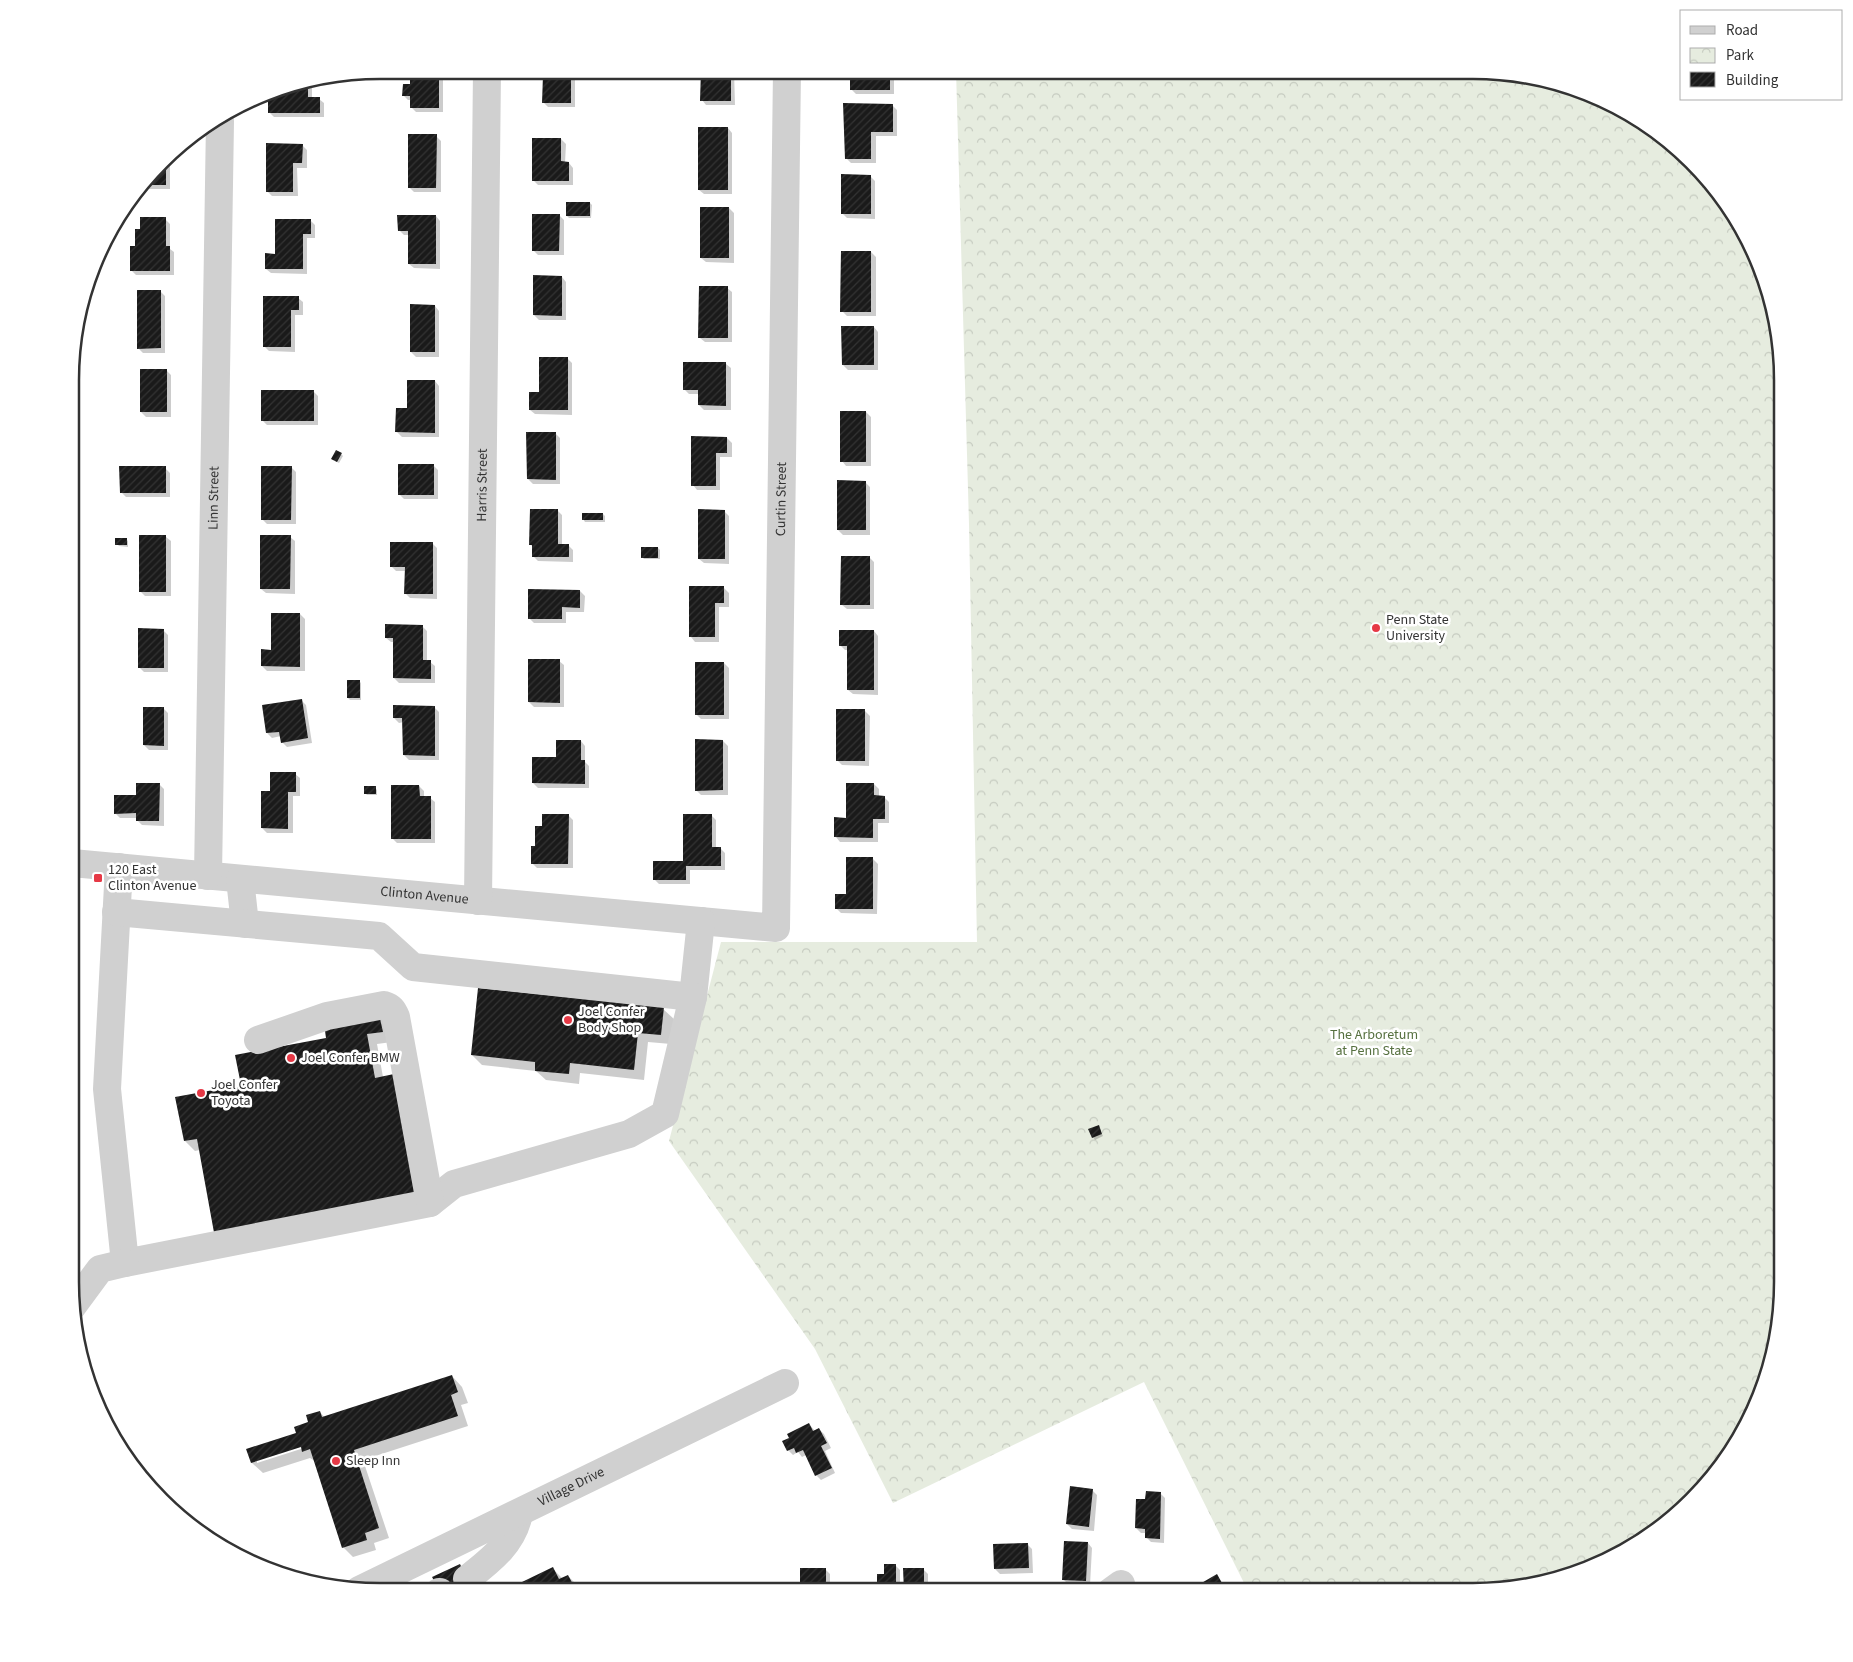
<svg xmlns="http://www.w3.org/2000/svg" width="1853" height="1662" font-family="'Source Sans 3',sans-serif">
<defs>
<pattern id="park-crowns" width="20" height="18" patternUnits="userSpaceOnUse" patternTransform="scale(1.25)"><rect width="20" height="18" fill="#e6ecdf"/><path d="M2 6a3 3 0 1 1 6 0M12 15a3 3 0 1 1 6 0" fill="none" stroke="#c6cbc0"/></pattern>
<pattern id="building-hatch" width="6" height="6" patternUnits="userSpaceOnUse" patternTransform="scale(1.25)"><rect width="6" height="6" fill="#1a1a1a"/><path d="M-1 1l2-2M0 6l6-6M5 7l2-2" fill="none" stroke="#333"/></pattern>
</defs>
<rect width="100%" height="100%" fill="#fff"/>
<path fill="url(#park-crowns)" d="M 956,70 L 1494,71 L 1611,102 L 1706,175 L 1759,261 L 1782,359 L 1783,1283 L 1759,1401 L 1731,1455 L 1678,1515 L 1592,1568 L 1493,1591 L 1248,1591 L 1144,1382 L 893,1503 L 815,1349 L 669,1141 L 721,942 L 977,942 L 969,524 Z"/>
<path fill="#0003" fill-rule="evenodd" d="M 412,70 L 443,70 L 443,112 L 416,112 L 412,108 L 412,100 L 408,100 L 404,96 L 412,85 Z
M 533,70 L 575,70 L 575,107 L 548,107 L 544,103 L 544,79 L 538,79 L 533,74 Z
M 702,70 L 734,70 L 735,105 L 706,105 L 702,100 Z
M 851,70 L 894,70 L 894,94 L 856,94 L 851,89 Z
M 312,81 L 312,99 L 319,99 L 324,103 L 324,117 L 274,117 L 269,112 L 279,96 L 279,87 Z
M 892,105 L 897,110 L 897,136 L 876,136 L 876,163 L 851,163 L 846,158 Z
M 728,128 L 732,133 L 732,194 L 704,194 L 699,190 Z
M 436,136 L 441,141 L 441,192 L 414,192 L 409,187 Z
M 561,139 L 566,144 L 565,163 L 569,163 L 573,168 L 573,185 L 538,185 L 534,181 Z
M 302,145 L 307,150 L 307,168 L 297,168 L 298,196 L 272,196 L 267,191 Z
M 170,153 L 170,189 L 145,189 L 143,187 Z
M 870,176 L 875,181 L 875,219 L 847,218 L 842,213 Z
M 590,203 L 592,205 L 591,218 L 569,218 L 567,216 Z
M 729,208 L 734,213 L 734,263 L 706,262 L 701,258 Z
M 559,215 L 564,220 L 564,255 L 538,255 L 533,250 Z
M 436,216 L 440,221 L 440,269 L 414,268 L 409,264 L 409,235 L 404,235 L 399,230 Z
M 165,219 L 170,224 L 170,249 L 174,252 L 174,275 L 136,275 L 131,270 L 136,248 Z
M 310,220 L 315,225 L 315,238 L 307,238 L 307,274 L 271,273 L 266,269 L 276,255 Z
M 871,252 L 876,257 L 876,316 L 847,316 L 842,311 Z
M 562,277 L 566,282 L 566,320 L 539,320 L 534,315 Z
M 727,288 L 732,292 L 732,342 L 705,342 L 700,338 Z
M 160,291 L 165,296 L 165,353 L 143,353 L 138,348 Z
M 298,298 L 303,302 L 303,315 L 295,315 L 295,352 L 269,351 L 264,346 Z
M 435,306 L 439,311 L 439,357 L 416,357 L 411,352 Z
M 874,327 L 878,332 L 878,370 L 848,370 L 843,365 Z
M 567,358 L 572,363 L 572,415 L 535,414 L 530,410 L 540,393 Z
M 726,364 L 731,368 L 731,410 L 704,410 L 699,405 L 699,394 L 689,394 L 684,389 Z
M 166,370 L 171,375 L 171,417 L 146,417 L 141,412 Z
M 435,381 L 439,386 L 439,437 L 402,437 L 397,432 L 408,409 Z
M 313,391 L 318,396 L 318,425 L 267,425 L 262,420 Z
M 866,412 L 871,417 L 871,466 L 846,466 L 842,461 Z
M 555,433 L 560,438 L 560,484 L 533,484 L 528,479 Z
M 727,438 L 732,443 L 732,457 L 720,457 L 720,490 L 697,490 L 693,485 Z
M 341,454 L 343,456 L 339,463 L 335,461 Z
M 433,465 L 438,470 L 438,499 L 404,499 L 399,494 Z
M 291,467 L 296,472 L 296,524 L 267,524 L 262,519 Z
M 165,468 L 170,473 L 170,497 L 126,497 L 121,492 Z
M 865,482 L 870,487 L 870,535 L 843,535 L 838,530 Z
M 557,510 L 562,515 L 562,545 L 568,545 L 573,550 L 573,562 L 538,561 L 533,556 L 533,547 L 531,545 Z
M 724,511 L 729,516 L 729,564 L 704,563 L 699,559 Z
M 603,514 L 605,516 L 605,522 L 585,522 L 583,519 Z
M 166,537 L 171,541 L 171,596 L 145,596 L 140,591 Z
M 290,537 L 295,541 L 295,594 L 266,593 L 261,589 Z
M 126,539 L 128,541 L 128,547 L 119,546 L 117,544 Z
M 432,543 L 437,548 L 437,599 L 410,598 L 406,594 L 406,571 L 396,571 L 392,567 Z
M 658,548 L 660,550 L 660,559 L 644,559 L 642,557 Z
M 869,557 L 874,562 L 874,609 L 847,609 L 842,605 Z
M 724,588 L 729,593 L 729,607 L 719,607 L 719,642 L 695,642 L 691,637 Z
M 580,591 L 585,596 L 584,612 L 566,612 L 566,623 L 534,623 L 529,618 Z
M 300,614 L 305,619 L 305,671 L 267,671 L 262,666 Z
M 422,626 L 427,631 L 427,662 L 430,662 L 435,666 L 435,683 L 399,683 L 394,678 L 394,642 L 391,642 L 386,638 Z
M 163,630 L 168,635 L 168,672 L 144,672 L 139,667 Z
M 874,631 L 878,636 L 878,695 L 853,694 L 848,690 L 848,650 L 845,650 L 840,645 Z
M 559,661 L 564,665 L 564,707 L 534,707 L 529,702 Z
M 724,663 L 729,668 L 729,719 L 701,719 L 696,714 Z
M 72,680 L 78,682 L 78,691 L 72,691 Z
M 359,681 L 361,683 L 361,700 L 350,700 L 348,698 Z
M 301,700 L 306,705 L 312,743 L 287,747 L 282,742 L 281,736 L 272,738 L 267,733 Z
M 434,707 L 439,712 L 439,760 L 409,760 L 404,755 L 404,722 L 399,723 L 394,718 Z
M 163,708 L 168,713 L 168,750 L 149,750 L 144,745 Z
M 865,711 L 870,716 L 869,766 L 842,765 L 837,760 Z
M 581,741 L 585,746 L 585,762 L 589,766 L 589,788 L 538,788 L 533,783 L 557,758 Z
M 723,741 L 728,746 L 728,795 L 701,795 L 696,790 Z
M 295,774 L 300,778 L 300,796 L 293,796 L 293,833 L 267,833 L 262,828 L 271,792 Z
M 159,784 L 164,789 L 164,826 L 142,825 L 137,820 L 137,818 L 120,818 L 115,813 Z
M 874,784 L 879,789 L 879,797 L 884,797 L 889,802 L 889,823 L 878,823 L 878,842 L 840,842 L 836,837 Z
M 419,786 L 424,791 L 424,798 L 430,798 L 435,802 L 435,843 L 397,843 L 392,838 Z
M 375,788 L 377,790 L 377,795 L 367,795 L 365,793 Z
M 568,815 L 573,820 L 573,868 L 537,868 L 532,863 L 536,847 Z
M 711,815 L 716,820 L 716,848 L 720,848 L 725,853 L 725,870 L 690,870 L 690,884 L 659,884 L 654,879 L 684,862 Z
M 873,859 L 878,864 L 877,914 L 841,913 L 836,908 Z
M 663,1009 L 674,1019 L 671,1044 L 648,1042 L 644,1080 L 580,1073 L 579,1084 L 546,1080 L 536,1071 L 482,1065 L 472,1055 Z
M 379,1016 L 389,1026 L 392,1042 L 377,1044 L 383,1077 L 200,1150 L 195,1151 L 185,1141 L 243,1086 L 328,1039 Z
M 1098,1126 L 1103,1136 L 1095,1140 L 1093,1137 Z
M 452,1376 L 462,1387 L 468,1403 L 461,1405 L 468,1426 L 363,1460 L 389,1538 L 374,1543 L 376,1550 L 353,1557 L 343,1547 L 315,1461 L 310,1458 L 263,1473 L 252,1463 L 248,1450 L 297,1433 L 320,1412 L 325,1418 ZM 306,1444 L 307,1447 L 257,1463 L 257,1460 Z
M 809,1424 L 815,1431 L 819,1429 L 824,1434 L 831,1448 L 825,1451 L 835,1473 L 821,1480 L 816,1475 L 806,1455 L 802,1457 L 798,1452 L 793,1455 L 788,1450 Z
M 1092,1490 L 1097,1495 L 1094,1531 L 1072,1529 L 1067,1524 Z
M 1160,1493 L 1165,1498 L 1164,1543 L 1151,1542 L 1146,1537 L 1146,1533 L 1141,1533 L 1136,1528 L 1147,1500 Z
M 1088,1543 L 1092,1548 L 1090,1585 L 1068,1584 L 1063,1579 Z
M 1027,1544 L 1032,1549 L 1033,1573 L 1000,1574 L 995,1569 Z
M 896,1566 L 900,1570 L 900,1592 L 878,1592 L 885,1575 Z
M 553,1569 L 563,1579 L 568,1576 L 584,1592 L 504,1592 Z
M 825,1569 L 830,1574 L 830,1592 L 801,1592 Z
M 923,1569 L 928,1574 L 928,1592 L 905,1592 Z
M 475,1581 L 480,1592 L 441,1592 Z"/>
<path fill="url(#building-hatch)" d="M 410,70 L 439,70 L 439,108 L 410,108 L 410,96 L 402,96 L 403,84 L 410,84 Z
M 532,70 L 571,70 L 571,103 L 542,103 L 543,75 L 532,75 Z
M 701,70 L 731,70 L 731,101 L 700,101 Z
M 850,70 L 890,70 L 890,90 L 850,90 Z
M 308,82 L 308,97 L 320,97 L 320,113 L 268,113 L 268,95 L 278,95 L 278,87 L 280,87 Z
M 843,103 L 893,104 L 893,132 L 871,132 L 871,159 L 845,159 Z
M 698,127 L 728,127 L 728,190 L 698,190 Z
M 408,134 L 437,134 L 436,188 L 408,188 Z
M 532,138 L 561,138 L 561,161 L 569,162 L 569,181 L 532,181 Z
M 266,143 L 303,144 L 302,163 L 293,163 L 293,192 L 266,192 Z
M 166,159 L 166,185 L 144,185 L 148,180 Z
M 841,174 L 871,175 L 871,214 L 841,214 Z
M 566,202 L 590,202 L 590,216 L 566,216 Z
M 700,207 L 729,207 L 729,258 L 700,258 Z
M 532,214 L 560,214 L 559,251 L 532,251 Z
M 397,215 L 436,215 L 436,264 L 408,264 L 408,231 L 398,231 Z
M 140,217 L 166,217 L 166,246 L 170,246 L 170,271 L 130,271 L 130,246 L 135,246 L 135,229 L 140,229 Z
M 275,219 L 311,219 L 311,234 L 303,234 L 303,269 L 265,269 L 265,253 L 275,254 Z
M 841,251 L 871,251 L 871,312 L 840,312 Z
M 533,275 L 562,276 L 562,316 L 533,315 Z
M 699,286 L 728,286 L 728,338 L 698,338 Z
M 137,290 L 161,290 L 161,348 L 137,349 Z
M 263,296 L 299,296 L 299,310 L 291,310 L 291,347 L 263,347 Z
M 410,304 L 435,305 L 435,352 L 410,352 Z
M 841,326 L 874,326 L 874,365 L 842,365 Z
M 539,357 L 568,357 L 568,410 L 529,410 L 529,392 L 539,392 Z
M 683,362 L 726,362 L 726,406 L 698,405 L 698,390 L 683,390 Z
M 140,369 L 167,369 L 167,412 L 140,412 Z
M 407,380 L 435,380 L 435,433 L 395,432 L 396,408 L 407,408 Z
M 261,390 L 314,390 L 314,421 L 261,421 Z
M 840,411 L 866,411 L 866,462 L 840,462 Z
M 526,432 L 556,432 L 556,480 L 527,479 Z
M 691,436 L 727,437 L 727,453 L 716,453 L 716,486 L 691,486 Z
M 336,450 L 342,453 L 337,462 L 331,459 Z
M 398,464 L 434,464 L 434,495 L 398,495 Z
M 119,466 L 166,466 L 166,493 L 120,493 Z
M 261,466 L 292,466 L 291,520 L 261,520 Z
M 837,480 L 866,481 L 866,530 L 837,530 Z
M 530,509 L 558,509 L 558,544 L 569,544 L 569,557 L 532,557 L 532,545 L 529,545 Z
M 698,509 L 725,510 L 725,559 L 698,559 Z
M 582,513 L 603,513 L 603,520 L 582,520 Z
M 139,535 L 166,535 L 166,592 L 139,592 Z
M 260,535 L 291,535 L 290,589 L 260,589 Z
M 115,538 L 127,538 L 127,545 L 115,545 Z
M 390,542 L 433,542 L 433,594 L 404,594 L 405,567 L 390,567 Z
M 641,547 L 658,547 L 658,558 L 641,558 Z
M 841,556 L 870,556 L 870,605 L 840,605 Z
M 689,586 L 724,586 L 724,603 L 715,603 L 715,637 L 689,637 Z
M 528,589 L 580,590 L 580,608 L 562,607 L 562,619 L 528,619 Z
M 271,613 L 300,613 L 300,667 L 261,666 L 261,649 L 271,650 Z
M 385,624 L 423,625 L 423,660 L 431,660 L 431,679 L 393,678 L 393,638 L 385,638 Z
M 138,628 L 164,629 L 164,668 L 138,668 Z
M 839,630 L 874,630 L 874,690 L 847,690 L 847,646 L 839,646 Z
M 528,659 L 560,659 L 560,703 L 528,702 Z
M 695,662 L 724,662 L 724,715 L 695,715 Z
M 72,679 L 76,679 L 76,689 L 72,689 Z
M 347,680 L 360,680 L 360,698 L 347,698 Z
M 302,699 L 308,738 L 281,743 L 279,732 L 266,733 L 262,705 Z
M 393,705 L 435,706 L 435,756 L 403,755 L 402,718 L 393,718 Z
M 143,707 L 164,707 L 164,746 L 143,745 Z
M 836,709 L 865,709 L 865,761 L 836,761 Z
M 695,739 L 723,740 L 723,790 L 695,791 Z
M 556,740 L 581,740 L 581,760 L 585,760 L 585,784 L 532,783 L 532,757 L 556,757 Z
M 270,772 L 296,772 L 296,792 L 288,792 L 288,829 L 261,828 L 261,791 L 270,791 Z
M 136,783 L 160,783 L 159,821 L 136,821 L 136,813 L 114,814 L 114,795 L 136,795 Z
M 846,783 L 874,783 L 874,795 L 885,796 L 885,819 L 873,819 L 873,838 L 834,837 L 834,817 L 846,818 Z
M 391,785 L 419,785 L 420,796 L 431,796 L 431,839 L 391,839 Z
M 364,786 L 376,786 L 376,794 L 364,794 Z
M 542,814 L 569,814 L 568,864 L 531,864 L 531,846 L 535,846 L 535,826 L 542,826 Z
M 683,814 L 712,814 L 712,847 L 721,847 L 721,866 L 686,866 L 686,880 L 653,880 L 653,861 L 683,861 Z
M 846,857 L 873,857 L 873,909 L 835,909 L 835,894 L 846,894 Z
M 478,988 L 664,1007 L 661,1035 L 638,1033 L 634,1070 L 570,1063 L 569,1074 L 535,1071 L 535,1062 L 471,1055 Z
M 379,1014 L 383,1032 L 367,1034 L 375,1078 L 394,1074 L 418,1201 L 215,1238 L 197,1139 L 184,1141 L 175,1097 L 241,1085 L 235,1055 L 326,1038 L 324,1024 Z
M 1099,1125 L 1102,1134 L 1092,1138 L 1088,1129 Z
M 452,1375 L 458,1392 L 451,1395 L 458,1416 L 354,1450 L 379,1528 L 365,1533 L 367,1540 L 342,1548 L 310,1449 L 302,1452 L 301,1447 L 251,1463 L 246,1449 L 296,1433 L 294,1427 L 308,1422 L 306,1415 L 320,1411 L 322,1417 Z
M 809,1423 L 813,1431 L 819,1428 L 827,1443 L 821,1446 L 832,1468 L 815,1476 L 803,1450 L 796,1453 L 794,1448 L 787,1451 L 782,1441 L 789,1438 L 787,1434 Z
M 1070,1486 L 1093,1489 L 1089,1527 L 1066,1524 Z
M 1146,1491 L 1161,1492 L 1160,1539 L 1145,1538 L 1145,1529 L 1135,1528 L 1136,1499 L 1145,1499 Z
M 1064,1541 L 1088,1542 L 1086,1581 L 1062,1580 Z
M 1028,1543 L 1029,1568 L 994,1569 L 993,1544 Z
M 460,1564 L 473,1591 L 440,1592 L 432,1577 Z
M 884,1564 L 896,1564 L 896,1592 L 877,1592 L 877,1574 L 884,1574 Z
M 553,1567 L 559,1579 L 568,1575 L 577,1592 L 501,1592 Z
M 800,1568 L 826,1568 L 826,1592 L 800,1592 Z
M 903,1568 L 924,1568 L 924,1592 L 904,1592 Z
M 1217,1574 L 1227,1592 L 1186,1592 Z"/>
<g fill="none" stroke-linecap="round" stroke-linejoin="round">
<g stroke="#d0d0d0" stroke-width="28">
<path id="s1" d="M 72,863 L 776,928 L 787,70"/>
<path d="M 119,867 L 107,1089 L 125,1263 L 430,1203 L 454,1184 L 629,1134 L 665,1114 L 693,997 L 701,921"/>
<path id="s2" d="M 208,876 L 220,121"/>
<path d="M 240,879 L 245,924"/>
<path id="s3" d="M 478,901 L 487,70"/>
<path d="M 116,912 L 379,936 L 413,967 L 693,997"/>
<path d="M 258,1040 L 327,1016 L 384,1005 C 391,1007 393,1010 396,1017 L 430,1203"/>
<path d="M 72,1307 L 100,1269 L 125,1263"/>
<path d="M 467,1579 C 490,1561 514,1543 519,1513"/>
<path id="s4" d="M 359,1590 L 785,1383"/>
<path d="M 439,1592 L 440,1592"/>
<path d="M 1110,1592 L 1121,1584"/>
</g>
</g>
<g fill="#e63946" stroke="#fff" stroke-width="2">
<circle cx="1376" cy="628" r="5"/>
<rect x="93" y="873" width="10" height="10" rx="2.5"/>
<circle cx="568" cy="1020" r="5"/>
<circle cx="291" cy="1058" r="5"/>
<circle cx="201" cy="1093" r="5"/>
<circle cx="336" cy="1461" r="5"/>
</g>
<g text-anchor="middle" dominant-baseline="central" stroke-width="5" stroke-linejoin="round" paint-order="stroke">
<g font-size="14" fill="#333" stroke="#fff">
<text stroke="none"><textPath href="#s3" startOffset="416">Harris Street</textPath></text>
<text stroke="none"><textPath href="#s2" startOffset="378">Linn Street</textPath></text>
<text stroke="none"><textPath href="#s1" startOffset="1136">Curtin Street</textPath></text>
<text stroke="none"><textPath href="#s1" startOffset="354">Clinton Avenue</textPath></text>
<text stroke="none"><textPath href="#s4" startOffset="236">Village Drive</textPath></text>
</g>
<g font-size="14" fill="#333" stroke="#fff" text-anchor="start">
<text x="1386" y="620">Penn State<tspan x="1386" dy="16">University</tspan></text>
<text x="108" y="870">120 East<tspan x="108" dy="16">Clinton Avenue</tspan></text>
<text x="578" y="1012">Joel Confer<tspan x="578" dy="16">Body Shop</tspan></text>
<text x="301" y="1058">Joel Confer BMW</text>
<text x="211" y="1085">Joel Confer<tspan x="211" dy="16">Toyota</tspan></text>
<text x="346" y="1461">Sleep Inn</text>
</g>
<g font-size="14" fill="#56703f" stroke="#fff">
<text x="1374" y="1035">The Arboretum<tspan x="1374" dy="16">at Penn State</tspan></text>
</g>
</g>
<path d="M0 0H1853V1662H0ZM380 79H1473A301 301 0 0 1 1774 380V1282A301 301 0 0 1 1473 1583H380A301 301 0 0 1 79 1282V380A301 301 0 0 1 380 79Z" fill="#fff" fill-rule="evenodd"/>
<path fill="none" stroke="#333" stroke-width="2.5" d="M380 79H1473A301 301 0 0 1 1774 380V1282A301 301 0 0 1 1473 1583H380A301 301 0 0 1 79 1282V380A301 301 0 0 1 380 79Z"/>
<rect x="1680" y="10" width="162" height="90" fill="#ffffff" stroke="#adadad"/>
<rect x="1690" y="26" width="25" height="8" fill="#d0d0d0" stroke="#adadad"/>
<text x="1726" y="35" font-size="15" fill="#333333">Road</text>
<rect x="1690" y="48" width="25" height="15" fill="url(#park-crowns)" stroke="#adadad"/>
<text x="1726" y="60" font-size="15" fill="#333333">Park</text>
<rect x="1690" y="72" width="25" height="15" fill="url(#building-hatch)" stroke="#adadad"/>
<text x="1726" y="85" font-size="15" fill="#333333">Building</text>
</svg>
